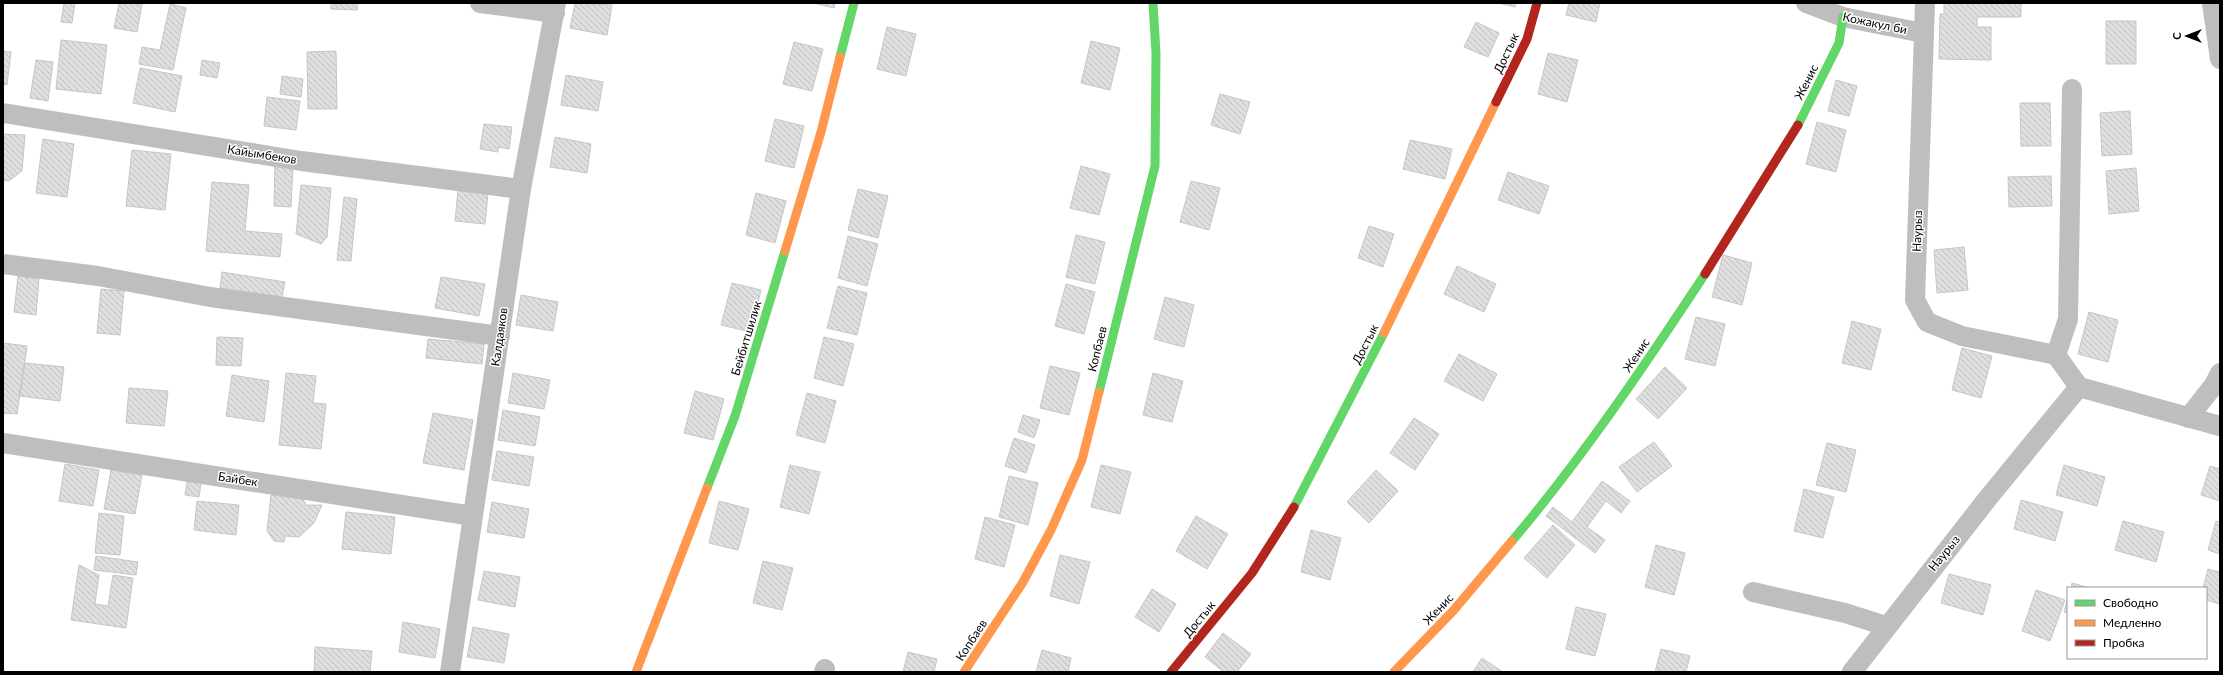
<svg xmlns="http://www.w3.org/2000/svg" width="2223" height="675" font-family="Lato,sans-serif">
<defs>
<pattern id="building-back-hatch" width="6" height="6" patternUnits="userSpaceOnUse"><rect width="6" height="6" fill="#dfdfdf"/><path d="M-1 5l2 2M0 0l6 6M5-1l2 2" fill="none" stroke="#bebebe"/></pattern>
</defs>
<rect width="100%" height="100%" fill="#fff"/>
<path fill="url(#building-back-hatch)" stroke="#c6c6c6" d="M 64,3 L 75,3 L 72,23 L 61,22 Z
M 119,3 L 142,4 L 137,32 L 114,28 Z
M 331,3 L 358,3 L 357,10 L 331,9 Z
M 575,3 L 612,5 L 607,35 L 570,28 Z
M 814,3 L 835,3 L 834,8 Z
M 1498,3 L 1516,3 L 1515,7 Z
M 1569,3 L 1600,3 L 1596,22 L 1566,15 Z
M 1944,3 L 2021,3 L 2021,17 L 1977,17 L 1977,27 L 1991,27 L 1991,60 L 1939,59 L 1940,14 L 1944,14 Z
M 170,4 L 186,8 L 173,70 L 139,64 L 142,47 L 160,50 Z
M 2106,21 L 2136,21 L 2136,64 L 2106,64 Z
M 1476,22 L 1499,33 L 1488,57 L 1464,47 Z
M 887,27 L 916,34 L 906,76 L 877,69 Z
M 61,40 L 107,45 L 101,94 L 56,89 Z
M 1091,41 L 1120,48 L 1110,90 L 1081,83 Z
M 794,42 L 823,49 L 812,91 L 783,84 Z
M 3,51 L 11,52 L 7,85 L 3,84 Z
M 336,51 L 337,109 L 308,109 L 307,52 Z
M 1548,53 L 1578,60 L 1567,102 L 1538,94 Z
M 36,60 L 53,62 L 48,101 L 30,98 Z
M 202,60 L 220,63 L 217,78 L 200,75 Z
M 140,68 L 182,76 L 175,112 L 133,103 Z
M 566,75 L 603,82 L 598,111 L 561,105 Z
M 282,76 L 303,79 L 301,97 L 280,94 Z
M 1836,80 L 1857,86 L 1849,116 L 1828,111 Z
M 1220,94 L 1250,102 L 1240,134 L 1211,125 Z
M 267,97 L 300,101 L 296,130 L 264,126 Z
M 2020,103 L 2050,103 L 2051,146 L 2021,146 Z
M 2130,111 L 2132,154 L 2102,156 L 2100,113 Z
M 775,119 L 804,126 L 794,168 L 765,161 Z
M 1817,122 L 1846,130 L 1836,172 L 1806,164 Z
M 484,124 L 512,127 L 509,149 L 498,147 L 498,152 L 480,149 Z
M 3,134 L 25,135 L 22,171 L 9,181 L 3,180 Z
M 555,137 L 591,144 L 587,173 L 550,167 Z
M 43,139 L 74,144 L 67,197 L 36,193 Z
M 1410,140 L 1452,149 L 1445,179 L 1403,169 Z
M 132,150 L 171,154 L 165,210 L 126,206 Z
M 275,163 L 293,164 L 291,207 L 274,206 Z
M 1081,166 L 1110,174 L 1099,215 L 1070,208 Z
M 2136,168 L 2139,211 L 2109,214 L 2106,171 Z
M 1508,172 L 1549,186 L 1539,214 L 1498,200 Z
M 2051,176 L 2052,206 L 2009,207 L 2008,177 Z
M 1191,181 L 1220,188 L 1209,230 L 1180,222 Z
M 212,182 L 249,185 L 245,231 L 282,234 L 280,257 L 206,251 Z
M 301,185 L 331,188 L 327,237 L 321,244 L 296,234 Z
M 858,189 L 888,196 L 878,238 L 848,230 Z
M 458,190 L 488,193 L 485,224 L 455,221 Z
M 756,193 L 786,201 L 775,243 L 746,235 Z
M 344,197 L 357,199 L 351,261 L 337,260 Z
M 1369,226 L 1394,234 L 1383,267 L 1358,258 Z
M 1076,235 L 1105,242 L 1095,284 L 1066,277 Z
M 848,236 L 878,244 L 867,286 L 838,278 Z
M 1964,247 L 1968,290 L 1937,293 L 1934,250 Z
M 1723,255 L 1752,263 L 1742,305 L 1712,297 Z
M 1457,266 L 1496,284 L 1484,312 L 1444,294 Z
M 222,272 L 285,282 L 282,297 L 220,288 Z
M 18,276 L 39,279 L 36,315 L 14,312 Z
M 441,277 L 485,284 L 479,316 L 435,308 Z
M 732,283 L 761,290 L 751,332 L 721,325 Z
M 1066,284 L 1095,292 L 1084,334 L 1055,326 Z
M 838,286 L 867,293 L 857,335 L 827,328 Z
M 101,289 L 124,291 L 120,335 L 97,333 Z
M 521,295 L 558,302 L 553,331 L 516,325 Z
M 1165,297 L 1194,305 L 1184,347 L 1154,339 Z
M 2089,312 L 2118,320 L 2108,362 L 2078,354 Z
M 1696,317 L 1725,324 L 1715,366 L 1685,359 Z
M 1852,321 L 1881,329 L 1871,370 L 1842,363 Z
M 217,337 L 243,338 L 241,366 L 216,365 Z
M 824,337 L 854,344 L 843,386 L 814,378 Z
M 428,339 L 484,344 L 482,364 L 426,358 Z
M 3,343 L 27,346 L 17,414 L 3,413 Z
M 1962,348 L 1992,356 L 1981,398 L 1952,390 Z
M 1459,354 L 1497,374 L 1483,401 L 1444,381 Z
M 25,363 L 64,367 L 60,401 L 19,396 Z
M 1050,366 L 1080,373 L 1069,415 L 1040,408 Z
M 1665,367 L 1687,388 L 1658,419 L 1636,399 Z
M 286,373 L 316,376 L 313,403 L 326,404 L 321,449 L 279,445 Z
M 513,373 L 550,380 L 544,409 L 508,403 Z
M 1153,373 L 1183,381 L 1172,422 L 1143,415 Z
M 232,375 L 269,381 L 264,422 L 226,416 Z
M 129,388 L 168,391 L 164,426 L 126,423 Z
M 695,391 L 724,399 L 713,440 L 684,433 Z
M 807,393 L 836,401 L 825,443 L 796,435 Z
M 503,410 L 540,417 L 535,446 L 498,440 Z
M 433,413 L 473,420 L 464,470 L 423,463 Z
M 1023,415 L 1040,420 L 1034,438 L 1018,432 Z
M 1414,418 L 1439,434 L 1415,470 L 1390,453 Z
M 1014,438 L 1035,445 L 1026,473 L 1005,466 Z
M 1654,442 L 1672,466 L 1637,492 L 1619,467 Z
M 1827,443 L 1856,450 L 1846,492 L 1816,485 Z
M 497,451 L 534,457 L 529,486 L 492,480 Z
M 65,464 L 99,470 L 93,506 L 59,501 Z
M 790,465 L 820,472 L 809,514 L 780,507 Z
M 1101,465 L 1131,472 L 1120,514 L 1091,507 Z
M 2064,465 L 2105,477 L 2097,506 L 2056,495 Z
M 2210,466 L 2220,469 L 2220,501 L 2201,495 Z
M 111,470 L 142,475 L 135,514 L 104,509 Z
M 1376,470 L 1398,491 L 1369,523 L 1347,502 Z
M 188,475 L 202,478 L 199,497 L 185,495 Z
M 1009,476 L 1038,483 L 1028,525 L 999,517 Z
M 1602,481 L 1630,501 L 1621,513 L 1606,501 L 1587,527 L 1605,540 L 1595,553 L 1546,516 L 1553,507 L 1572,522 Z
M 1804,489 L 1834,497 L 1823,538 L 1794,531 Z
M 271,495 L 303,499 L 306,505 L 322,505 L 314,523 L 299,537 L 285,536 L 284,542 L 274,541 L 267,531 Z
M 2021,500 L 2063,512 L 2055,541 L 2014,529 Z
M 197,501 L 239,505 L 236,535 L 194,530 Z
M 719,501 L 749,509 L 738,550 L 709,543 Z
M 492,502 L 529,509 L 524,538 L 487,532 Z
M 346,512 L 395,517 L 391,554 L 342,549 Z
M 99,513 L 124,516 L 120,555 L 95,553 Z
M 1196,516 L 1228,534 L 1207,569 L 1176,551 Z
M 985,517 L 1015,525 L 1004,567 L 975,559 Z
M 2123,521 L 2164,532 L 2156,562 L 2115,550 Z
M 2216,521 L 2220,522 L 2220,554 L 2208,550 Z
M 1553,525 L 1575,545 L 1547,578 L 1524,558 Z
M 1311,530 L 1341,538 L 1330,580 L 1301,572 Z
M 1656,545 L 1685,553 L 1674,595 L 1645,587 Z
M 1060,555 L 1090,562 L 1079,604 L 1050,596 Z
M 96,556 L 138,562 L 136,575 L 94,570 Z
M 763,561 L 793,568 L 782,610 L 753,603 Z
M 79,565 L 99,575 L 95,604 L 108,606 L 113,575 L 133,578 L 126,628 L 71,620 Z
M 2208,569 L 2220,572 L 2220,604 L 2206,600 L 2206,588 L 2203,588 Z
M 484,571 L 520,577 L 515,607 L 478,600 Z
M 1949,574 L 1991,585 L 1983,615 L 1941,603 Z
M 2072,583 L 2090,588 L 2071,588 Z
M 1152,589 L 1176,604 L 1159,632 L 1135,617 Z
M 2036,590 L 2065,600 L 2050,641 L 2022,631 Z
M 2068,597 L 2068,613 L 2064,612 Z
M 1576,607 L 1606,614 L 1595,656 L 1566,649 Z
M 403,622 L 440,629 L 435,658 L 399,652 Z
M 473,627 L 509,634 L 504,663 L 467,657 Z
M 1223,633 L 1251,654 L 1237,672 L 1224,672 L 1205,657 Z
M 315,647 L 372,651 L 370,672 L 314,672 Z
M 1661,649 L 1690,656 L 1686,672 L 1655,672 Z
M 1042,650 L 1071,658 L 1068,672 L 1036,672 Z
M 908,652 L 937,659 L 934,672 L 903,672 Z
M 1482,658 L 1503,672 L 1473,672 Z"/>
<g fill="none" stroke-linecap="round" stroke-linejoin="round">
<path stroke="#bebebe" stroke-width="20" d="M 480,3 L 555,13
M 1806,3 L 1843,17 L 1923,33
M 1925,3 L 1915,300 L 1927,322 L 1962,336 L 2056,355 L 2079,387 L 2220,426
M 2212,3 L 2220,59
M 3,113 L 301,161 L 521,189
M 3,264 L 98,276 L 210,297 L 500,336
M 2056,355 L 2068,319 L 2072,89
M 2188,418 L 2214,385 L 2220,373
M 3,443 L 473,516
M 1753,592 L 1845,613 L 1886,626
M 450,672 L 521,189 L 556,3
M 824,672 L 825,669
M 1852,672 L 1988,498 L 2079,387"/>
<path stroke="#63d668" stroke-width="9" d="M 840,57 L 854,3
M 1798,125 L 1839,43 L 1843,17
M 1099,392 L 1155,166 L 1156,53 L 1153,3
M 707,488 L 735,416 L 785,251
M 1294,507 L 1384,333
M 1512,541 C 1583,457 1645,365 1705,274"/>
<path stroke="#ff974d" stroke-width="9" d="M 785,251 L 821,132 L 840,57
M 1384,333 L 1496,102
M 636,672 L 707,488
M 964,672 L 1023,582 L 1051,530 L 1082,460 L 1099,392
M 1394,672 L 1453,611 L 1512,541"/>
<path stroke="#b3261e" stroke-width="9" d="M 1496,102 L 1527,39 L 1537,3
M 1705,274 L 1798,125
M 1171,672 L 1252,573 L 1294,507"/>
</g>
<g text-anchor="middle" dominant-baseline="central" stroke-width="3" stroke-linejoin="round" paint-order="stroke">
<g font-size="12" fill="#000" stroke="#fff">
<text transform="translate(1875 23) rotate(12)">Кожакул би</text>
<text transform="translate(1506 53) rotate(-65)">Достык</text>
<text transform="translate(1806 82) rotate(-63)">Женис</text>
<text transform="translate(262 154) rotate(9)">Кайымбеков</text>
<text transform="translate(1917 231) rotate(-88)">Наурыз</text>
<text transform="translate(499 337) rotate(-82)">Калдаяков</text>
<text transform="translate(746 338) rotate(-73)">Бейбитшилик</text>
<text transform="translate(1365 344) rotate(-63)">Достык</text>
<text transform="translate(1097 349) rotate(-76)">Копбаев</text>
<text transform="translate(1636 355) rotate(-56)">Женис</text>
<text transform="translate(238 479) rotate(9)">Байбек</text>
<text transform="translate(1944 553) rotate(-51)">Наурыз</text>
<text transform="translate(1438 609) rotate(-47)">Женис</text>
<text transform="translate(1199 619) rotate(-51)">Достык</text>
<text transform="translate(971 640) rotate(-57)">Копбаев</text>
</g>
</g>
<rect width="2223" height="675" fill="none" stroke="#000000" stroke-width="8"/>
<rect x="2067" y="587" width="140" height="72" fill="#ffffff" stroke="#999999"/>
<rect x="2075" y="600" width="20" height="6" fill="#63d668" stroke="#999999"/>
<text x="2103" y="607" font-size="12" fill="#000000">Свободно</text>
<rect x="2075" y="620" width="20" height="6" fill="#ff974d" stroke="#999999"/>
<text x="2103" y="627" font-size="12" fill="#000000">Медленно</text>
<rect x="2075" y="640" width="20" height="6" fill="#b3261e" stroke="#999999"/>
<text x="2103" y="647" font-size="12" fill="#000000">Пробка</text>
<g transform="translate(2187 36) rotate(270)" stroke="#ffffff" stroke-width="3" paint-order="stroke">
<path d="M0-3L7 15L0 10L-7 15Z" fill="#000000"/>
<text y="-6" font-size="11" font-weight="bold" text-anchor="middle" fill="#000000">С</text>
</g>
</svg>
